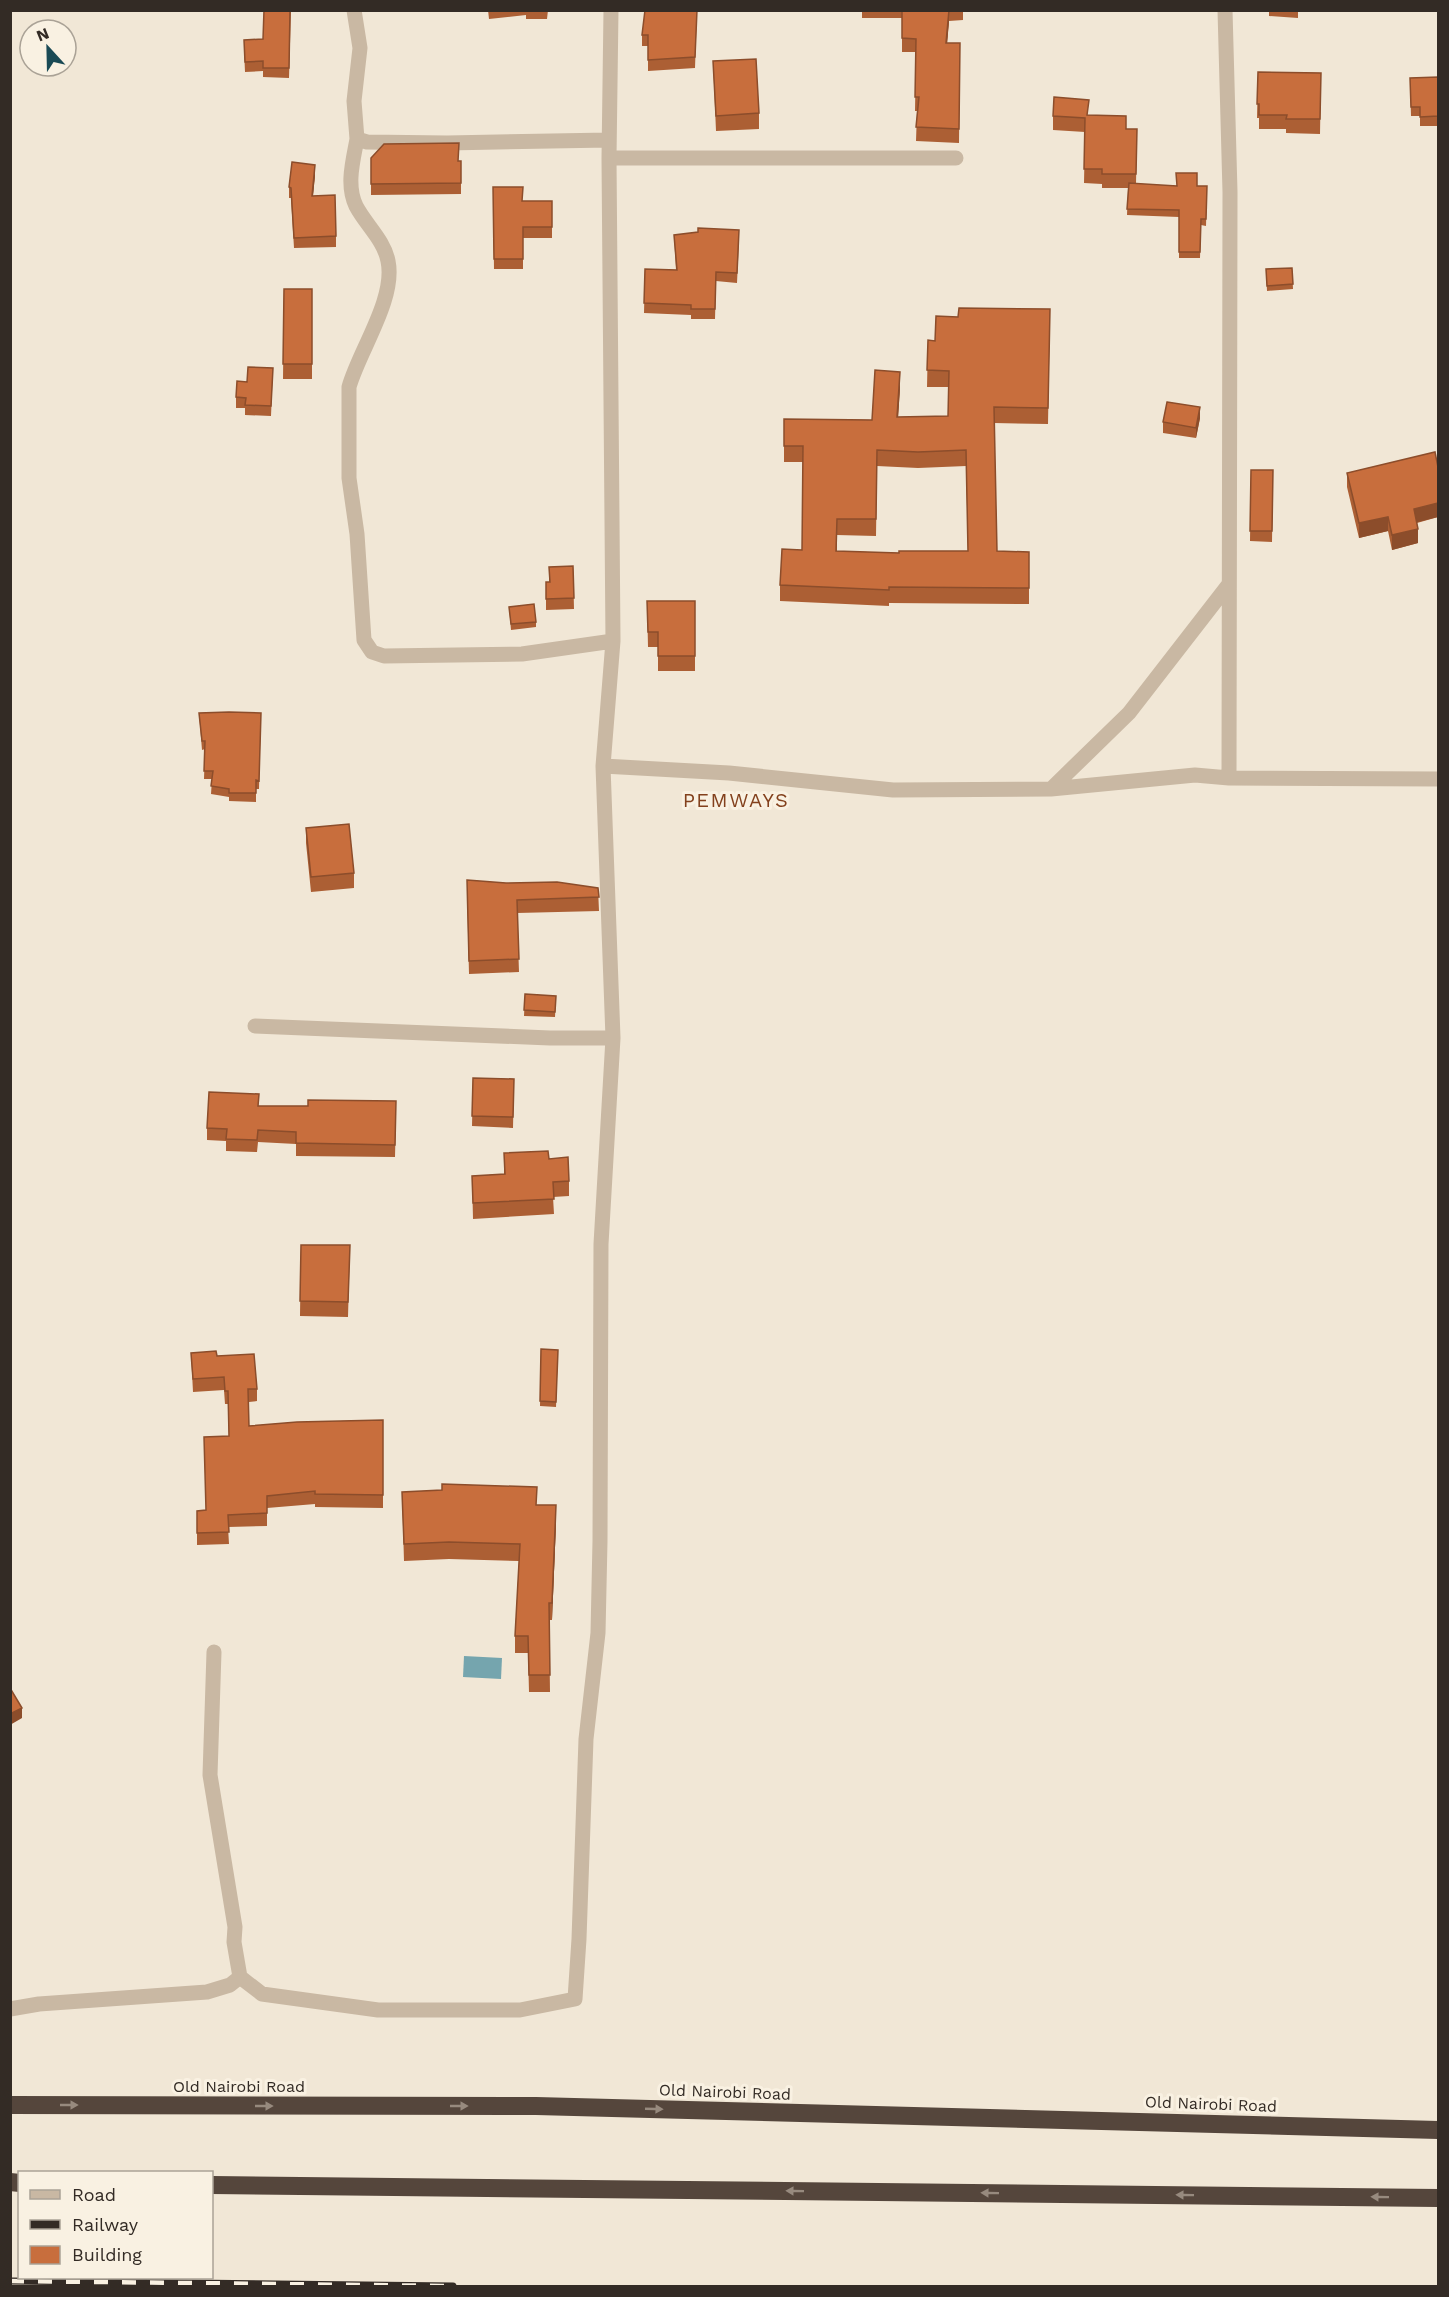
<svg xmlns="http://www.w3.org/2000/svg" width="1449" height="2297" font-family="'Work Sans',sans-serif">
<rect width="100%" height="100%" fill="#f1e7d6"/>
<path fill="#75a5ae" d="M 464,1656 L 502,1658 L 501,1679 L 463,1677 Z"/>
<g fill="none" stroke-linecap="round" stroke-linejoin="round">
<path stroke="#c9b8a3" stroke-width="15" d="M 354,10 L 360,48 L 354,101 L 357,139 L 367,142 L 447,143 L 609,140
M 1225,10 L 1230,192 L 1229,778
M 357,139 C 353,161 346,185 356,206 C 366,225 384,240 388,261 C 396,299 359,351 349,387 L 349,478 L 357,534 L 364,640 L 372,652 L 384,656 L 522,654 L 613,641
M 609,158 L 956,158
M 603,766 L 729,773 L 893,790 L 1051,789 L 1195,775 L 1229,778 L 1438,779
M 1051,789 L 1129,713 L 1229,584
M 255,1026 L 550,1038 L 613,1038
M 240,1977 L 262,1994 L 378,2010 L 520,2010 L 575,1999 L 579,1939 L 586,1739 L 598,1633 L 600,1541 L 601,1244 L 613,1038 L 603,766 L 613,641 L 609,158 L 611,10
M 10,2009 L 39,2004 L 207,1992 L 230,1985 L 240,1977 L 234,1942 L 235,1927 L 210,1775 L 214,1652"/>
<path stroke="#55463c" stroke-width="18" d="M 10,2105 L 536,2106 L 1438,2130
M 10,2182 L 20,2183
M 212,2185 L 1438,2198"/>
<defs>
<path id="rail" d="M 10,2281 L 453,2286"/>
</defs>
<use href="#rail" stroke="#332b25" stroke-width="7"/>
<use href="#rail" stroke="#f9f1e2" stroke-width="4.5" stroke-dasharray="14" stroke-linecap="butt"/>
</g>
<path fill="#ac5f34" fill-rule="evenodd" d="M 291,10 L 289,78 L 263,77 L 263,71 L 245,72 L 244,49 L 263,39 Z
M 488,10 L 548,10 L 547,19 L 526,19 L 526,15 L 489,19 Z
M 697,10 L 695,68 L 648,71 L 648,46 L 642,46 L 642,35 Z
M 862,10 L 963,10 L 963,20 L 949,21 L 947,43 L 960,43 L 959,143 L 916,141 L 917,111 L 915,111 L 916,52 L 902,52 L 902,18 L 862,18 Z
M 1269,10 L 1298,10 L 1298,18 L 1269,16 Z
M 713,61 L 759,113 L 759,129 L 716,131 Z
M 1258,72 L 1321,73 L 1320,134 L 1286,133 L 1286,129 L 1259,129 L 1259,118 L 1257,118 Z
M 1438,77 L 1438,126 L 1420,126 L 1420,116 L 1411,116 L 1410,78 Z
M 1089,115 L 1126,129 L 1137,129 L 1136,184 L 1176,186 L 1207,186 L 1206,226 L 1201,225 L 1200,258 L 1179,258 L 1179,217 L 1127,215 L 1128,188 L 1102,188 L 1102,184 L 1084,183 L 1085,132 L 1053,130 L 1053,116 Z
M 371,158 L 461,161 L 461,194 L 371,195 Z
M 315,175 L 313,196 L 336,236 L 336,247 L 294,248 L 291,198 L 289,198 L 289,187 Z
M 493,187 L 523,201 L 552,201 L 552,238 L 523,238 L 523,269 L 494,269 Z
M 674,235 L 739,240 L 737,283 L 716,281 L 715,319 L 691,319 L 691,315 L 644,313 L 645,269 L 676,270 Z
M 1292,268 L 1293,289 L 1267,291 L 1266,269 Z
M 284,289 L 312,289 L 312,379 L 283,379 Z
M 1050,309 L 1048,424 L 994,423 L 997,551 L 1029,552 L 1029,604 L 889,603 L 889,606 L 780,601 L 780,585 L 802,550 L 803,462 L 784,462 L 784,419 L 872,420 L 900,388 L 898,417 L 948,416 L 948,387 L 927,387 L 928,340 L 935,341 L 958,317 ZM 877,466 L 918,468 L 966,466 L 968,551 L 899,553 L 837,551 L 837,535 L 876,536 Z
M 273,368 L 271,416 L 245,415 L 245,408 L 236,408 L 236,397 L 247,382 Z
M 1200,418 L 1196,438 L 1163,433 L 1163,422 Z
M 1438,467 L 1438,517 L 1417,523 L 1418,543 L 1392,550 L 1388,531 L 1359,538 L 1347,487 L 1347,473 Z
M 1251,470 L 1273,470 L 1272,542 L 1250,541 Z
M 573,566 L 574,609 L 546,610 L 546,582 L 549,582 L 549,567 Z
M 647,601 L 695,656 L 695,671 L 658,671 L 658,647 L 648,647 Z
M 509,607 L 536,622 L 536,627 L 511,630 Z
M 199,713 L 261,713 L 259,789 L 256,789 L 256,802 L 229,801 L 229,797 L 211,794 L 212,779 L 204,779 L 205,749 L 202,750 Z
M 306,828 L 354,873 L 354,888 L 311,892 L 306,843 Z
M 598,888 L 599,911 L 517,913 L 519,972 L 469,974 L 467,893 Z
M 525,994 L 556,996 L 555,1017 L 524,1016 Z
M 473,1078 L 514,1079 L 513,1128 L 472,1126 Z
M 259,1106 L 396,1114 L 395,1157 L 296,1156 L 296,1144 L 258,1142 L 257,1152 L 226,1151 L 226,1141 L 207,1140 L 207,1128 Z
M 504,1153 L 549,1159 L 569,1181 L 569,1196 L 553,1197 L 554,1214 L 473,1219 L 472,1176 L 504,1174 Z
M 301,1245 L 350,1245 L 348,1317 L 300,1316 Z
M 541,1349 L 558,1350 L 556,1407 L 540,1406 Z
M 191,1353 L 217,1356 L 257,1389 L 257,1401 L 249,1402 L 249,1426 L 383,1420 L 383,1508 L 315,1507 L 315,1504 L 267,1508 L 267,1526 L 228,1527 L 229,1544 L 197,1545 L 197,1511 L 206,1510 L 229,1436 L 228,1404 L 225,1404 L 224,1390 L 193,1392 Z
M 402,1492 L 537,1505 L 556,1523 L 552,1620 L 549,1620 L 550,1692 L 529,1692 L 528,1653 L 515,1653 L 515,1636 L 519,1561 L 449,1559 L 404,1561 Z"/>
<path fill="#8c4d2b" d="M 949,10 L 949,21 L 946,57 L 946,43 Z
M 315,165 L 315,175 L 312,206 L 312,196 Z
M 900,372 L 900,388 L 897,434 L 897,417 Z
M 1200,407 L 1200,418 L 1196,438 L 1196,428 Z
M 1438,503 L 1438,517 L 1414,523 L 1414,509 Z
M 1388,517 L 1388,531 L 1359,538 L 1359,523 Z
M 1418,529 L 1418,543 L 1392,550 L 1392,535 Z
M 556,1505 L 556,1523 L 552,1620 L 552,1603 Z
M 22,1708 L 22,1718 L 10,1725 L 10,1714 Z"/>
<path fill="#c86e3d" stroke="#8c4d2b" stroke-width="1.5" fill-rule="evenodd" d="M 264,10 L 290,10 L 289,68 L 263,68 L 263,61 L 245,62 L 244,40 L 263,39 Z
M 645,10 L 697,10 L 695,57 L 648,60 L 648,35 L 642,35 Z
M 902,10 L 949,10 L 946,43 L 960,43 L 959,129 L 916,127 L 919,97 L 915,97 L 916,39 L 902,38 Z
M 756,59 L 759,113 L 716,116 L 713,61 Z
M 1258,72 L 1321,73 L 1320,119 L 1286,119 L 1287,115 L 1259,115 L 1259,104 L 1257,104 Z
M 1438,77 L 1438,116 L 1420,117 L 1420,107 L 1411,107 L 1410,78 Z
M 1054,97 L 1089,100 L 1087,115 L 1126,116 L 1126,129 L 1137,129 L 1136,174 L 1102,174 L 1102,169 L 1084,169 L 1085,118 L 1053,116 Z
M 459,143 L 458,161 L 461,161 L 461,183 L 371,184 L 371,158 L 384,144 Z
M 292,162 L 315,165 L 312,196 L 335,195 L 336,236 L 294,238 L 291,188 L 289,187 Z
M 1176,173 L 1197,173 L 1197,186 L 1207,186 L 1206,219 L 1201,219 L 1200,252 L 1179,252 L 1179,210 L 1127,209 L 1129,183 L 1177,186 Z
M 493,187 L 523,187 L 522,201 L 552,201 L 552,227 L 523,227 L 523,259 L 494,259 Z
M 698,228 L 739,230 L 737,273 L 716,272 L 715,309 L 691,309 L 691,305 L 644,303 L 645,269 L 677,270 L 674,235 L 698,232 Z
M 1292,268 L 1293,284 L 1267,286 L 1266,269 Z
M 284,289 L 312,289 L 312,364 L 283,364 Z
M 959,308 L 1050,309 L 1048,408 L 994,407 L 997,551 L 1029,552 L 1029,588 L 889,587 L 889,590 L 780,585 L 782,549 L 802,550 L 803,446 L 784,446 L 784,419 L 872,420 L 875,370 L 900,372 L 897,417 L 948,416 L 949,371 L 927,370 L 928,340 L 935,341 L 936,316 L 958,317 ZM 877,450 L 918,452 L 966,450 L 968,551 L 899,551 L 899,553 L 836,551 L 837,519 L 876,519 Z
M 248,367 L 273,368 L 271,406 L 245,405 L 246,398 L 236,397 L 237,381 L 247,382 Z
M 1167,402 L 1200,407 L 1196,428 L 1163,422 Z
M 1435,452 L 1438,467 L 1438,503 L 1414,509 L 1418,529 L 1392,535 L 1388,517 L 1359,523 L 1347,473 Z
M 1251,470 L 1273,470 L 1272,531 L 1250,531 Z
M 573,566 L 574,598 L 546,599 L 546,582 L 550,582 L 549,567 Z
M 647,601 L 695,601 L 695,656 L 658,656 L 658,632 L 648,632 Z
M 534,604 L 536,622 L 511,624 L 509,607 Z
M 229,712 L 261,713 L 259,781 L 256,780 L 256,793 L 229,793 L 229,789 L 211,786 L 213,771 L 204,771 L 205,741 L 202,741 L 199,713 Z
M 349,824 L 354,873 L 311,877 L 306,828 Z
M 467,880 L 506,883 L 557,882 L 598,888 L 599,897 L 517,900 L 519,959 L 469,961 Z
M 525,994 L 556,996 L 555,1012 L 524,1010 Z
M 473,1078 L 514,1079 L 513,1117 L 472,1116 Z
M 209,1092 L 259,1094 L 258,1106 L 308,1106 L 308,1100 L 396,1101 L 395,1145 L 296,1143 L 296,1132 L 258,1130 L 257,1140 L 226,1139 L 227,1129 L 207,1128 Z
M 548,1151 L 549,1159 L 568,1157 L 569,1181 L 553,1182 L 554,1199 L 473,1203 L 472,1176 L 505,1174 L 504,1153 Z
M 301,1245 L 350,1245 L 348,1302 L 300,1301 Z
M 541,1349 L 558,1350 L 556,1402 L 540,1401 Z
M 216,1351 L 217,1356 L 254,1354 L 257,1389 L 248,1389 L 249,1426 L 297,1422 L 383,1420 L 383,1495 L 315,1494 L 315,1491 L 267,1496 L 267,1513 L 228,1515 L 229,1532 L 197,1533 L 197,1511 L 206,1510 L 204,1437 L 229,1436 L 228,1391 L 225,1391 L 224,1377 L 193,1379 L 191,1353 Z
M 442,1484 L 537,1487 L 536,1505 L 556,1505 L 552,1603 L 549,1603 L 550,1675 L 529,1675 L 528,1636 L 515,1636 L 520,1544 L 449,1542 L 404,1544 L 402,1492 L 442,1490 Z
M 10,1688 L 22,1708 L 10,1714 Z"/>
<defs><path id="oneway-solid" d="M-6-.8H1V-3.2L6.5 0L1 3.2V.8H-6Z" transform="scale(1.5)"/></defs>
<g fill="#978a7e">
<use href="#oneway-solid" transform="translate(69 2105)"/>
<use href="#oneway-solid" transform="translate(264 2106)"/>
<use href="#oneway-solid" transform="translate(459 2106)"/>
<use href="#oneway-solid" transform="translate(654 2109) rotate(2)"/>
<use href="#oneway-solid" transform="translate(795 2191) rotate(-179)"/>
<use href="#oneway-solid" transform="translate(990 2193) rotate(-179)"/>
<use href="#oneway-solid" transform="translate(1185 2195) rotate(-179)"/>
<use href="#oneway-solid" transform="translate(1380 2197) rotate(-179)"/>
</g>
<g text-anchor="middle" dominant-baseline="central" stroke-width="6" stroke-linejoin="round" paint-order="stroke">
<g font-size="16" fill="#332b25" stroke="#f9f1e2">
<text x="239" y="2086">Old Nairobi Road</text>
<text transform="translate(725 2092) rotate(2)">Old Nairobi Road</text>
<text transform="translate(1211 2104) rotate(2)">Old Nairobi Road</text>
</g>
<g font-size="20" letter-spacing="1.5" fill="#83411d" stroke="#f9f1e2">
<text x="736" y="800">PEMWAYS</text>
</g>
</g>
<rect width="1449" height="2297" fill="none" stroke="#332b25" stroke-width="24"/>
<rect x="18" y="2171" width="195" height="108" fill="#f9f1e2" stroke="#aaa296" stroke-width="1.5"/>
<rect x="30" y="2190" width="30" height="9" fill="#c9b8a3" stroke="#aaa296" stroke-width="1.5"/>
<text x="72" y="2201" font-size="18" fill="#332b25">Road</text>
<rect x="30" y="2220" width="30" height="9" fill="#332b25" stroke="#aaa296" stroke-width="1.5"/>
<text x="72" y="2231" font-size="18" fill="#332b25">Railway</text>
<rect x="30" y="2246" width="30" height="18" fill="#c86e3d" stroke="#aaa296" stroke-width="1.5"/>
<text x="72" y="2261" font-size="18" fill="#332b25">Building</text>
<g transform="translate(48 48) rotate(338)"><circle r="28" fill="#f9f1e2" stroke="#aaa296" stroke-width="1.5"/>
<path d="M0-4.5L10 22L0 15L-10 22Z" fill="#1a4a55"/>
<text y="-9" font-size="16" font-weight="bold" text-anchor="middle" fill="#332b25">N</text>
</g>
</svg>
